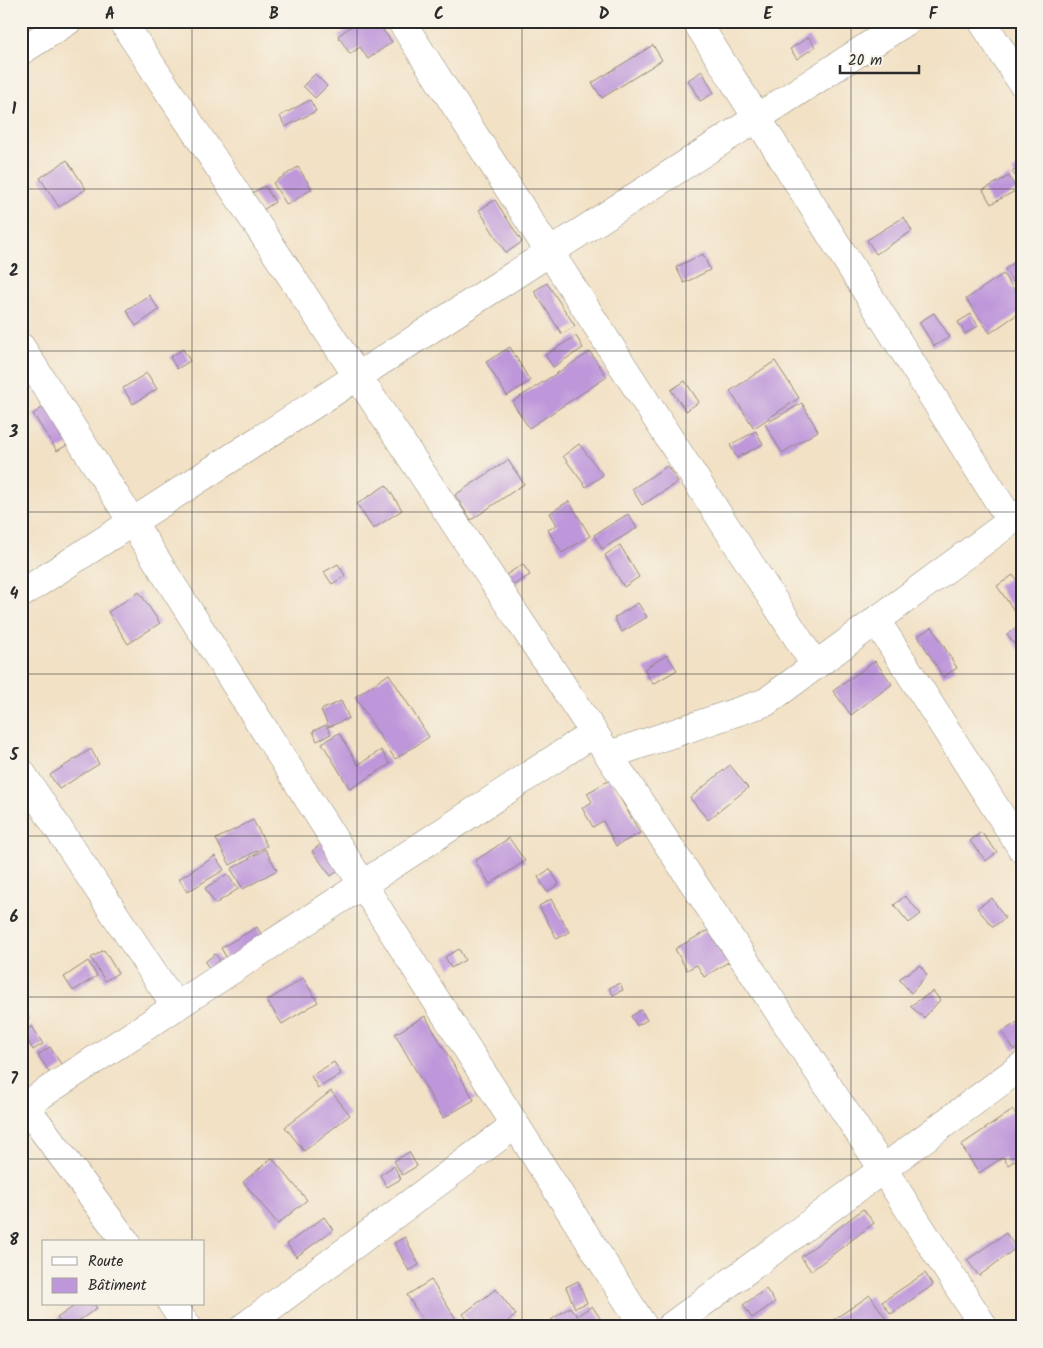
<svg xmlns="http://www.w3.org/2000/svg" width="1043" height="1348" font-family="Kalam,sans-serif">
<rect width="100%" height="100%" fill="#f7f3e8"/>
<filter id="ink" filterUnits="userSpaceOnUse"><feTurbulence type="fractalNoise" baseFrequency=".02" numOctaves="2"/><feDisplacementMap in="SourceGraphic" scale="10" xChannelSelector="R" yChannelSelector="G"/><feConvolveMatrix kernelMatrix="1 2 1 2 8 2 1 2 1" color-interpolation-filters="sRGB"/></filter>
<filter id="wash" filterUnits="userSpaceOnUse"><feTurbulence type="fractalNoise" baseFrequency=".0096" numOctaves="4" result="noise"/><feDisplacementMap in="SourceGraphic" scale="20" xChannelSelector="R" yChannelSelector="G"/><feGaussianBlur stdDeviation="1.12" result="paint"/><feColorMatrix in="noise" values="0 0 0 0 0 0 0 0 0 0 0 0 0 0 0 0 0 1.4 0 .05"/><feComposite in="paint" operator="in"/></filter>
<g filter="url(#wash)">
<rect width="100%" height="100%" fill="#f2e1c5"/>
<g id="blocks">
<path fill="#be96da" d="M 358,21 L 376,21 L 392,42 L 368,59 L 360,47 L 350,54 L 338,36 Z
M 809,37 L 815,47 L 797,59 L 790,49 Z
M 653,45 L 662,60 L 602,98 L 592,83 Z
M 702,71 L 714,93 L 700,101 L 688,80 Z
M 315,74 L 327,86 L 315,98 L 303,86 Z
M 310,100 L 316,111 L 285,127 L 280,116 Z
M 67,160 L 86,189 L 59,207 L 40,178 Z
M 1022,165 L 1022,183 L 1020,184 L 1012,171 Z
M 298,167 L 312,189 L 287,205 L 273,183 Z
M 1009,176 L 1017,190 L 991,204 L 983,190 Z
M 265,186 L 275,202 L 263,210 L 252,193 Z
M 495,200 L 522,242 L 506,253 L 479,210 Z
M 904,217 L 912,231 L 876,254 L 867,240 Z
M 703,254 L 710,270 L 684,283 L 676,267 Z
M 1022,257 L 1022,279 L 1014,284 L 1005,269 Z
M 1003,274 L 1022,301 L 1022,311 L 990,333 L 966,299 Z
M 547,283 L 575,326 L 562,334 L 534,291 Z
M 149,295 L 159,310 L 136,326 L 126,310 Z
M 934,313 L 950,337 L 934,346 L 919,322 Z
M 971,314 L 978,326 L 965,334 L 958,322 Z
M 576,336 L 583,348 L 553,367 L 545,355 Z
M 510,347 L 530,381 L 507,396 L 486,362 Z
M 183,349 L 190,361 L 177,369 L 170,357 Z
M 590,352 L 607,377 L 529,428 L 512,402 Z
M 775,361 L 799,398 L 754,428 L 730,391 Z
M 147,373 L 157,389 L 133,404 L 123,388 Z
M 685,381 L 699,402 L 686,411 L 671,390 Z
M 802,403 L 818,431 L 782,453 L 765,424 Z
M 48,404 L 72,442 L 57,451 L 33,414 Z
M 756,431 L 763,444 L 737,458 L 730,445 Z
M 579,444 L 603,475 L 586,487 L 563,456 Z
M 508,460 L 524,484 L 471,520 L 455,495 Z
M 667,466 L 678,482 L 642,505 L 632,489 Z
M 386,485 L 402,510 L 373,529 L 357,504 Z
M 569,501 L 590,536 L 562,553 L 548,530 L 557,525 L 550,513 Z
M 628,514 L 637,528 L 602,549 L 594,535 Z
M 620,545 L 639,577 L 624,587 L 605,555 Z
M 338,564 L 345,576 L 332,584 L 324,572 Z
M 523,564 L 530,575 L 512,586 L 506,575 Z
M 1013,575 L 1022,587 L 1022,622 L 997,586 Z
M 139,592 L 160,623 L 128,644 L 108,612 Z
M 638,603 L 647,617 L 622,632 L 614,618 Z
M 1020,625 L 1022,628 L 1022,646 L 1018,649 L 1007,634 Z
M 932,627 L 957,668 L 943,677 L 918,636 Z
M 667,655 L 677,670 L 653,684 L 644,669 Z
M 875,661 L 892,684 L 851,715 L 833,691 Z
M 389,674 L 429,737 L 395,759 L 355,697 Z
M 341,701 L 349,718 L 329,727 L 321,710 Z
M 326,725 L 331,734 L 317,741 L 313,731 Z
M 339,733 L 358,765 L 381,750 L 390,764 L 350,789 L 322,743 Z
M 91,749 L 99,764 L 59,789 L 50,775 Z
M 730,765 L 748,788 L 708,820 L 690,798 Z
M 610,780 L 640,833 L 616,846 L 603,821 L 593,827 L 582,808 L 592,802 L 587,793 Z
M 253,820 L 267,846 L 230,865 L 216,839 Z
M 981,832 L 997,852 L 986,861 L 970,841 Z
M 509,838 L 525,861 L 490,884 L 475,861 Z
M 326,840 L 345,866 L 331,876 L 312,851 Z
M 265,849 L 277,870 L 243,889 L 231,869 Z
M 215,856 L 224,870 L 187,892 L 179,879 Z
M 550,869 L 559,884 L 547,892 L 538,877 Z
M 227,874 L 238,889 L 215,904 L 205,888 Z
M 905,896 L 921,914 L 909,923 L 894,905 Z
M 992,898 L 1005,918 L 993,927 L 977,908 Z
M 551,899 L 569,932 L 557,939 L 539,906 Z
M 257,927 L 264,939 L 228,960 L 221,948 Z
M 712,928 L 730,961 L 704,977 L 697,965 L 687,970 L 675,949 Z
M 459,949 L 465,960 L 451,968 L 445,957 Z
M 104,950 L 118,973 L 105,981 L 91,958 Z
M 215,954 L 222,963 L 211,971 L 205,962 Z
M 88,961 L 97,976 L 73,991 L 64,977 Z
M 920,965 L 927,975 L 911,993 L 899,979 Z
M 303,978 L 318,1002 L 282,1024 L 267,1001 Z
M 620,983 L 623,990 L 613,995 L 609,988 Z
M 933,991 L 940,1000 L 924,1018 L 910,1006 Z
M 21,1008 L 29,1019 L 21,1025 Z
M 641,1010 L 647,1020 L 637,1026 L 631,1016 Z
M 425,1016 L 474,1100 L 443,1118 L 395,1034 Z
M 1022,1019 L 1022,1045 L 1014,1050 L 1002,1032 Z
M 32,1026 L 43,1044 L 33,1050 L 23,1032 Z
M 50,1047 L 63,1067 L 51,1075 L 38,1055 Z
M 334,1062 L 341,1074 L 318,1088 L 311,1076 Z
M 331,1091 L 350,1115 L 304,1151 L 285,1127 Z
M 1013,1110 L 1022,1124 L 1022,1156 L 1008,1165 L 1003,1157 L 979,1173 L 961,1145 Z
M 409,1152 L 417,1166 L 402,1175 L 394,1161 Z
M 272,1158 L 307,1200 L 278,1224 L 243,1182 Z
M 394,1166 L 401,1179 L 387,1187 L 380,1175 Z
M 863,1209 L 874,1223 L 811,1271 L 801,1257 Z
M 324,1217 L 333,1230 L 296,1257 L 287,1244 Z
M 1006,1233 L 1016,1248 L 979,1276 L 967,1260 Z
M 405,1237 L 419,1265 L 409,1271 L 394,1243 Z
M 925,1273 L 933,1285 L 891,1314 L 882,1302 Z
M 431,1280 L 456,1319 L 444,1327 L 427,1327 L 407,1295 Z
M 578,1281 L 587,1303 L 575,1308 L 566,1287 Z
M 496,1289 L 516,1315 L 502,1326 L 502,1327 L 473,1327 L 463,1314 Z
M 766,1289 L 775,1302 L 752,1318 L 743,1305 Z
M 870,1295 L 887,1320 L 877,1327 L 823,1327 Z
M 77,1304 L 94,1304 L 97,1308 L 70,1327 L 63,1327 L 57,1318 Z
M 592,1306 L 606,1327 L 556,1327 L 551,1320 L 570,1307 L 577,1316 Z"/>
</g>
</g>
<g filter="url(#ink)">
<use href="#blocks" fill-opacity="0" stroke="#8e8678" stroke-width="1"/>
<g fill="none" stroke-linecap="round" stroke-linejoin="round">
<defs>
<path id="street" d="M 122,21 L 883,1169 L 984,1327
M 401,21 L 815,665
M 696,21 L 1011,521
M 982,21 L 1022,83
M 21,51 L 68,21
M 21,347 L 644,1327
M 21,594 L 907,21
M 876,620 L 1022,849
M 609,755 L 766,702 L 1022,513
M 21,772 L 176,1007
M 25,1106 L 126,1242
M 21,1108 L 594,733
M 172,1304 L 188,1327
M 244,1327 L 515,1125
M 670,1327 L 1022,1066"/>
</defs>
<use href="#street" stroke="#8e8678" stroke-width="29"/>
<use href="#street" stroke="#fff" stroke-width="28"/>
</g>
</g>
<path fill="none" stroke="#2b2b2b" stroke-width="1" stroke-opacity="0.55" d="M 192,21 L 192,1242M 357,21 L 357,1327M 522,21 L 522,1327M 686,21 L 686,1327M 851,21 L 851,1327M 21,189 L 1022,189M 21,351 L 1022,351M 21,512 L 1022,512M 21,674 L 1022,674M 21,836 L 1022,836M 21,997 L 1022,997M 21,1159 L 1022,1159M 192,1304 L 192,1327"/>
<rect width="1043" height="1348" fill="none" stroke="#f7f3e8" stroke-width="55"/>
<rect x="42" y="1240" width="162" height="65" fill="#f7f3e8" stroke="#a5a39c"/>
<rect x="52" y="1257" width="25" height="8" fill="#ffffff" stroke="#a5a39c"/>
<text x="88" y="1266" font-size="15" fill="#2b2b2b">Route</text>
<rect x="52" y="1278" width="25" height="15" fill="#be96da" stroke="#a5a39c"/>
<text x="88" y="1290" font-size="15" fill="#2b2b2b">Bâtiment</text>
<path d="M840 65v8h79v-8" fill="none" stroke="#2b2b2b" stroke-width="2.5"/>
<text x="848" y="65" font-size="15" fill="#2b2b2b" stroke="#f7f3e8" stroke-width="4" paint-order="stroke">20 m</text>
<rect x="28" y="28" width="988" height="1292" fill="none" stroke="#2b2b2b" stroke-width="2"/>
<g font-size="16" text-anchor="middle" font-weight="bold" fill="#2b2b2b">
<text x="110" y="19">A</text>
<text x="274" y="19">B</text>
<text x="439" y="19">C</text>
<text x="604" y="19">D</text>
<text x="768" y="19">E</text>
<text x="933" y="19">F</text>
<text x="14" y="114">1</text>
<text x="14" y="276">2</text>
<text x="14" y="437">3</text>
<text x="14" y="599">4</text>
<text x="14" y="760">5</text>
<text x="14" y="922">6</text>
<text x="14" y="1084">7</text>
<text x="14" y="1245">8</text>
</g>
</svg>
